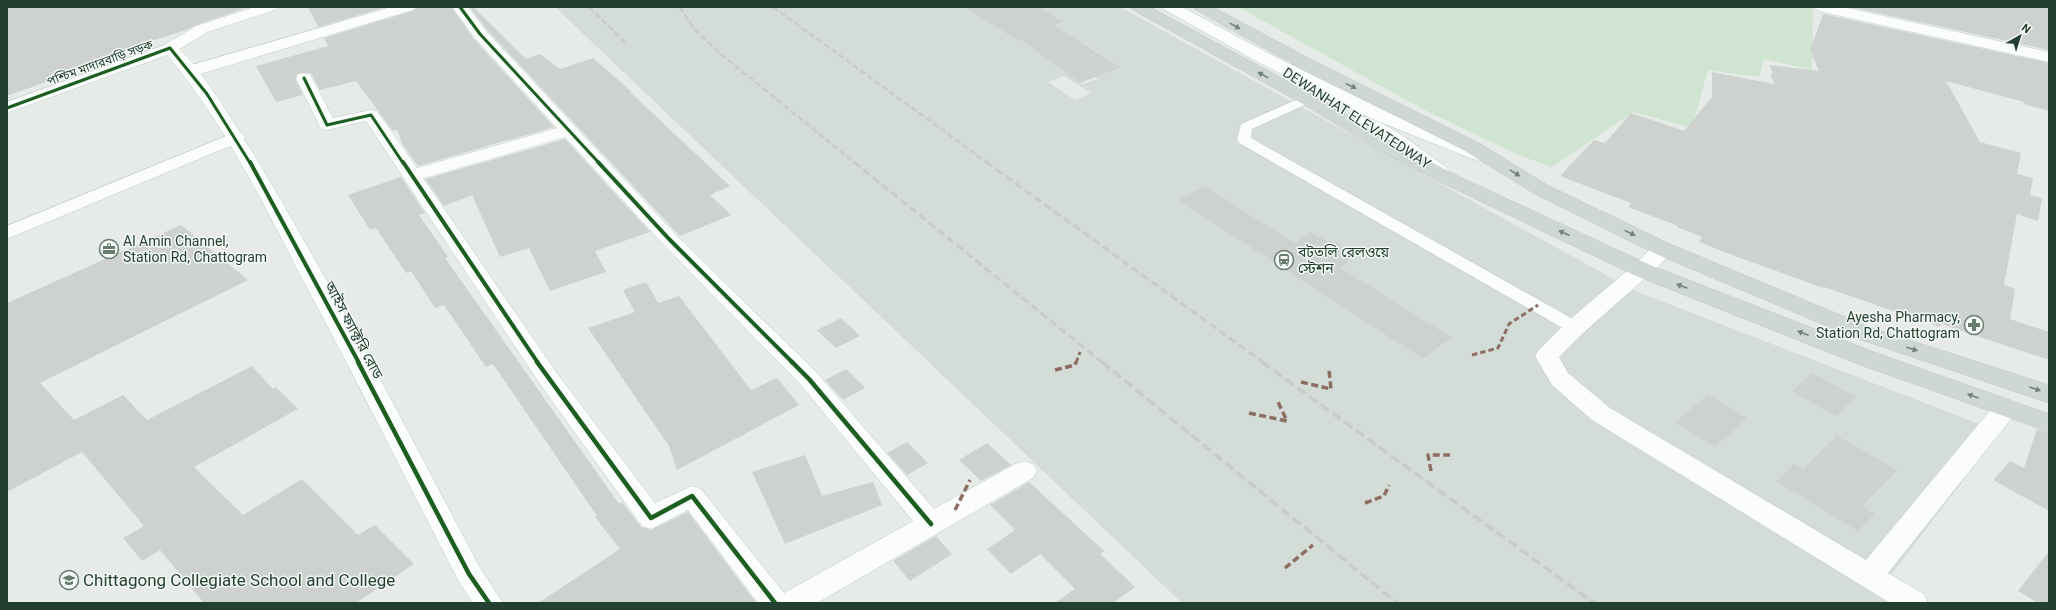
<svg xmlns="http://www.w3.org/2000/svg" width="2056" height="610" font-family="Roboto,'Noto Sans Bengali',sans-serif">
<rect width="100%" height="100%" fill="#e6ebe8"/>
<path fill="#d4dcd7" fill-rule="evenodd" d="M 555,7 L 995,7 L 976,14 L 1016,40 L 1063,23 L 1038,7 L 1120,7 L 1635,291 L 2000,432 L 1876,595 L 1888,603 L 1182,603 ZM 1083,43 L 1120,66 L 1120,67 L 1065,50 ZM 1061,52 L 1098,79 L 1082,84 L 1045,57 ZM 1064,76 L 1091,93 L 1075,100 L 1048,82 ZM 1204,186 L 1295,243 L 1311,232 L 1326,240 L 1340,243 L 1341,251 L 1353,257 L 1341,268 L 1452,339 L 1423,359 L 1179,200 Z"/>
<path fill="#cfe4d1" d="M 1238,7 L 1809,7 L 1813,8 L 1812,70 L 1764,59 L 1759,77 L 1708,70 L 1692,128 L 1633,112 L 1552,167 L 1521,156 L 1428,112 Z"/>
<path fill="#cdd2cf" d="M 7,7 L 242,7 L 242,9 L 196,25 L 186,30 L 117,52 L 119,53 L 52,77 L 54,79 L 7,96 Z
M 308,7 L 386,7 L 318,27 Z
M 418,7 L 451,7 L 473,38 L 554,127 L 418,166 L 403,145 L 397,130 L 393,131 L 356,81 L 320,90 L 311,73 L 298,73 L 295,79 L 303,95 L 276,102 L 256,66 L 328,46 L 324,38 L 413,11 Z
M 470,7 L 473,7 L 526,59 L 540,54 L 560,69 L 593,58 L 632,92 L 630,92 L 730,186 L 710,195 L 731,215 L 680,236 L 487,30 Z
M 965,7 L 1038,7 L 1064,22 L 1054,26 L 1121,67 L 1080,83 L 1020,39 L 1016,40 Z
M 1850,7 L 2049,7 L 2049,50 Z
M 1823,14 L 2049,63 L 2049,111 L 2023,104 L 2024,102 L 1946,81 L 1980,142 L 2021,153 L 2017,174 L 2033,178 L 2030,195 L 2042,198 L 2038,221 L 2017,214 L 2004,285 L 2015,289 L 2010,319 L 2049,332 L 2049,360 L 1941,324 L 1940,327 L 1824,287 L 1823,288 L 1735,256 L 1699,242 L 1702,237 L 1677,227 L 1678,226 L 1628,207 L 1631,203 L 1560,176 L 1594,140 L 1605,143 L 1631,113 L 1684,131 L 1712,97 L 1712,72 L 1774,84 L 1770,74 L 1773,75 L 1770,65 L 1819,71 L 1810,50 Z
M 565,139 L 650,232 L 595,251 L 606,272 L 550,291 L 529,248 L 500,257 L 472,195 L 444,206 L 425,179 Z
M 401,177 L 425,213 L 419,215 L 448,257 L 445,258 L 619,504 L 622,502 L 641,527 L 651,530 L 688,512 L 756,603 L 538,603 L 620,549 L 595,517 L 597,516 L 493,364 L 486,367 L 444,305 L 435,308 L 411,271 L 406,273 L 376,228 L 370,230 L 348,195 Z
M 1204,186 L 1295,243 L 1311,232 L 1326,240 L 1340,243 L 1341,251 L 1353,257 L 1341,268 L 1452,338 L 1423,359 L 1178,200 Z
M 181,225 L 248,280 L 40,383 L 74,420 L 123,395 L 147,420 L 252,366 L 273,389 L 276,387 L 298,409 L 194,467 L 243,515 L 302,479 L 358,535 L 375,525 L 414,564 L 356,603 L 204,603 L 160,550 L 142,561 L 123,538 L 144,526 L 82,452 L 7,492 L 7,303 Z
M 646,282 L 658,303 L 679,296 L 751,390 L 777,378 L 799,405 L 677,470 L 669,446 L 588,328 L 635,312 L 623,290 Z
M 841,318 L 860,336 L 836,348 L 817,330 Z
M 846,369 L 865,388 L 843,400 L 825,380 Z
M 1812,373 L 1856,397 L 1836,416 L 1792,391 Z
M 1708,395 L 1747,418 L 1715,447 L 1675,422 Z
M 2037,429 L 2049,433 L 2049,511 L 1993,480 L 2010,461 L 2024,468 Z
M 1837,436 L 1897,470 L 1862,506 L 1875,514 L 1858,531 L 1776,481 L 1794,464 L 1803,469 Z
M 907,442 L 928,463 L 907,475 L 887,453 Z
M 987,443 L 1011,465 L 981,481 L 959,460 Z
M 805,455 L 822,496 L 873,482 L 882,505 L 785,544 L 752,472 Z
M 1029,482 L 1104,551 L 1100,554 L 1135,587 L 1113,603 L 1054,603 L 1075,589 L 1040,554 L 1011,574 L 987,549 L 1015,530 L 990,505 Z
M 936,536 L 952,554 L 910,581 L 893,561 Z
M 2049,551 L 2049,603 L 2038,603 L 2018,591 Z"/>
<g fill="none" stroke-linecap="round" stroke-linejoin="round">
<defs>
<path id="lane" d="M 1307,95 L 1313,99 L 1311,102 L 1252,129 L 1251,138 L 1580,323 L 1582,327 L 1580,331 L 1574,332 L 1568,331 L 1239,143 L 1237,140 L 1241,124 Z"/>
<path id="street" d="M 254,7 L 278,7 L 275,10 L 208,32 L 176,51 L 164,51 L 162,48 L 164,45 L 196,26 Z
M 391,7 L 416,7 L 413,10 L 197,75 L 191,76 L 185,75 L 183,71 L 185,67 Z
M 452,7 L 468,7 L 486,31 L 676,235 L 817,373 L 934,509 L 1015,464 L 1024,461 L 1033,464 L 1037,471 L 1033,478 L 817,603 L 758,603 L 688,510 L 651,529 L 642,526 L 540,384 L 366,121 L 327,130 L 321,129 L 296,78 L 298,74 L 304,73 L 310,74 L 333,118 L 371,110 L 377,111 L 417,168 L 557,128 L 474,37 ZM 565,137 L 662,243 L 801,385 L 913,521 L 784,593 L 701,489 L 692,486 L 655,503 L 556,372 L 423,178 Z
M 236,132 L 242,133 L 245,137 L 242,141 L 7,239 L 7,226 Z
M 1663,243 L 1670,244 L 1673,249 C 1661,267 1641,282 1625,296 C 1602,316 1580,335 1559,357 L 1568,373 L 1610,408 L 1866,560 L 1997,402 L 2006,399 L 2015,402 L 2018,408 L 2015,414 L 1888,573 L 1924,594 L 1928,603 L 1890,603 L 1592,420 L 1552,385 L 1535,356 L 1539,350 C 1568,319 1600,294 1632,267 C 1643,258 1650,246 1663,243 Z"/>
<path id="secondary" d="M 1162,7 L 1182,7 L 1268,53 L 1387,112 L 1484,150 L 1486,154 L 1484,158 L 1477,160 L 1470,158 L 1375,120 L 1256,61 L 1165,10 Z
M 1814,7 L 1843,7 L 2049,52 L 2049,62 L 1822,12 L 1817,10 Z
M 170,43 C 216,55 442,497 479,566 L 503,603 L 473,603 L 459,582 C 405,477 352,371 296,267 C 258,193 221,119 167,55 L 7,113 L 7,102 Z
M 1365,117 C 1390,123 1424,152 1446,167 L 1449,171 L 1446,175 L 1439,177 L 1432,175 L 1388,143 L 1359,126 L 1356,122 L 1359,118 Z"/>
<path id="primary" d="M 1130,7 L 1150,7 L 1313,95 L 1400,146 L 1458,176 L 1650,265 L 1874,352 L 2049,414 L 2049,432 L 1858,364 L 1634,275 L 1444,184 L 1386,154 L 1301,103 L 1133,10 Z
M 1193,7 L 1213,7 L 1314,61 L 1479,143 L 1549,186 L 1670,244 L 1869,327 L 2049,385 L 2049,403 L 1853,337 L 1656,254 L 1535,194 L 1465,151 L 1302,69 L 1196,10 Z"/>
</defs>
<use href="#lane" stroke="#c3c8c5" stroke-width="1"/>
<use href="#street" stroke="#c3c8c5" stroke-width="1"/>
<use href="#secondary" stroke="#c1c9c5" stroke-width="1"/>
<use href="#primary" stroke="#c2cac6" stroke-width="1"/>
<use href="#lane" fill="#fbfcfc" fill-rule="evenodd"/>
<use href="#street" fill="#fbfcfc" fill-rule="evenodd"/>
<use href="#secondary" fill="#fbfcfc" fill-rule="evenodd"/>
<use href="#primary" fill="#ced7d3" fill-rule="evenodd"/>
<path stroke="#c8ccc9" stroke-width="2.5" stroke-dasharray="6 3" stroke-linecap="butt" d="M 589,7 L 625,42
M 680,7 L 694,29 L 722,55 L 855,163
M 773,7 L 988,163"/>
<path stroke="#c8ccc9" stroke-width="3" stroke-dasharray="8 4" stroke-linecap="butt" d="M 854,162 L 1103,363
M 986,162 L 1264,363"/>
<path stroke="#c8ccc9" stroke-width="3.5" stroke-dasharray="10 4.5" stroke-linecap="butt" d="M 1102,362 L 1397,603
M 1262,362 L 1594,603"/>
<path stroke="#8d6e63" stroke-width="3" stroke-dasharray="5.5 3" stroke-linecap="butt" d="M 1472,355 L 1498,348 L 1509,324 L 1538,305
M 1076,363 L 1080,352"/>
<path stroke="#8d6e63" stroke-width="3.5" stroke-dasharray="7 3.5" stroke-linecap="butt" d="M 1055,370 L 1075,365 L 1076,362
M 1301,382 L 1331,389 L 1329,370
M 1249,413 L 1287,421 L 1278,402
M 1431,471 L 1428,455 L 1450,455
M 1365,503 L 1384,496 L 1389,485
M 955,510 L 970,480
M 1285,568 L 1313,545"/>
<defs>
<path id="cycleway-far2" d="M 460,7 L 480,34 L 599,163
M 304,78 L 327,125 L 371,115 L 403,163
M 7,108 L 170,48 L 207,94 L 250,163"/>
<path id="cycleway-far1" d="M 250,162 L 359,363
M 403,162 L 538,363
M 598,162 L 669,239 L 793,363"/>
<path id="cycleway" d="M 358,362 L 469,574 L 489,603
M 537,362 L 651,518 L 692,496 L 775,603
M 792,362 L 809,379 L 931,524"/>
</defs>
<use href="#cycleway-far2" stroke="#f4f9f6" stroke-width="5"/>
<use href="#cycleway-far1" stroke="#f4f9f6" stroke-width="6"/>
<use href="#cycleway" stroke="#f4f9f6" stroke-width="7"/>
<use href="#cycleway-far2" stroke="#1b5e20" stroke-width="3"/>
<use href="#cycleway-far1" stroke="#1b5e20" stroke-width="4"/>
<use href="#cycleway" stroke="#1b5e20" stroke-width="4.5"/>
</g>
<defs><path id="oneway-solid" d="M-6-.8H1V-3.2L6.5 0L1 3.2V.8H-6Z"/></defs>
<g fill="#70837a">
<use href="#oneway-solid" transform="translate(1235 26) rotate(29)"/>
<use href="#oneway-solid" transform="translate(1263 75) rotate(-151)"/>
<use href="#oneway-solid" transform="translate(1351 86) rotate(26)"/>
<use href="#oneway-solid" transform="translate(1515 173) rotate(32)"/>
<use href="#oneway-solid" transform="translate(1564 233) rotate(-155)"/>
<use href="#oneway-solid" transform="translate(1630 233) rotate(26)"/>
<use href="#oneway-solid" transform="translate(1682 286) rotate(-159)"/>
<use href="#oneway-solid" transform="translate(1803 333) rotate(-159)"/>
<use href="#oneway-solid" transform="translate(1912 349) rotate(18)"/>
<use href="#oneway-solid" transform="translate(2035 389) rotate(19)"/>
<use href="#oneway-solid" transform="translate(1973 396) rotate(-160)"/>
</g>
<defs>
<symbol id="office-ring" viewBox="-11 -11 22 22"><circle r="9.5" fill="#f4f9f6" stroke="#677b71" stroke-width="1.5"/><path d="M-6-3h4V-5.5h4V-3h4V5H-6ZM-1-4.5V-3h2v-1.5ZM-6 0V1H6V0Z" fill="#677b71"/></symbol>
<symbol id="station-ring" viewBox="-11 -11 22 22"><circle r="9.5" fill="#f4f9f6" stroke="#677b71" stroke-width="1.5"/><path d="M-3-6H3Q5-6 5-4V2Q5 4 3 4L4.5 6H3L1.5 4h-3L-3 6H-4.5L-3 4Q-5 4-5 2V-4Q-5-6-3-6ZM-3.5-4v3h7v-3ZM-3.5 1v1.5H-2V1ZM2 1v1.5H3.5V1Z" fill="#677b71"/></symbol>
<symbol id="pharmacy-ring" viewBox="-11 -11 22 22"><circle r="9.5" fill="#f4f9f6" stroke="#677b71" stroke-width="1.5"/><path d="M-2-6h4v4h4v4h-4v4h-4v-4h-4v-4h4Z" fill="#677b71"/></symbol>
<symbol id="school-ring" viewBox="-11 -11 22 22"><circle r="9.5" fill="#f4f9f6" stroke="#677b71" stroke-width="1.5"/><path d="M0-5L7-2L0 1L-7-2ZM-4 1L0 2.5L4 1V4Q0 6-4 4Z" fill="#677b71"/></symbol>
</defs>
<g fill-rule="evenodd">
<use href="#office-ring" x="98" y="238" width="22" height="22"/>
<use href="#station-ring" x="1273" y="249" width="22" height="22"/>
<use href="#pharmacy-ring" x="1963" y="314" width="22" height="22"/>
<use href="#school-ring" x="58" y="569" width="22" height="22"/>
</g>
<g text-anchor="middle" dominant-baseline="central" stroke-width="3" stroke-linejoin="round" paint-order="stroke">
<g font-size="12" fill="#233f31" stroke="#f4f9f6">
<text transform="translate(100 63) rotate(-20)">পশ্চিম মাদারবাড়ি সড়ক</text>
</g>
<g font-size="14" fill="#233f31" stroke="#f4f9f6">
<text transform="translate(1357 118) rotate(33)">DEWANHAT ELEVATEDWAY</text>
<text transform="translate(354 330) rotate(62)">আইস ফ্যাক্টরি রোড</text>
</g>
<g font-size="14" fill="#233f31" stroke="#f4f9f6" text-anchor="start">
<text x="123" y="241">Al Amin Channel,<tspan x="123" dy="16">Station Rd, Chattogram</tspan></text>
<text x="1298" y="252">বটতলি রেলওয়ে<tspan x="1298" dy="16">স্টেশন</tspan></text>
<text x="1960" y="317" text-anchor="end">Ayesha Pharmacy,<tspan x="1960" dy="16">Station Rd, Chattogram</tspan></text>
</g>
<g font-size="17" fill="#233f31" stroke="#f4f9f6" text-anchor="start">
<text x="83" y="580">Chittagong Collegiate School and College</text>
</g>
</g>
<rect width="2056" height="610" fill="none" stroke="#233f31" stroke-width="16"/>
<g transform="translate(2020 36) rotate(39)" stroke="#f4f9f6" stroke-width="3" paint-order="stroke">
<path d="M0-3L7 15L0 10L-7 15Z" fill="#233f31"/>
<text y="-6" font-size="11" font-weight="bold" text-anchor="middle" fill="#233f31">N</text>
</g>
</svg>
